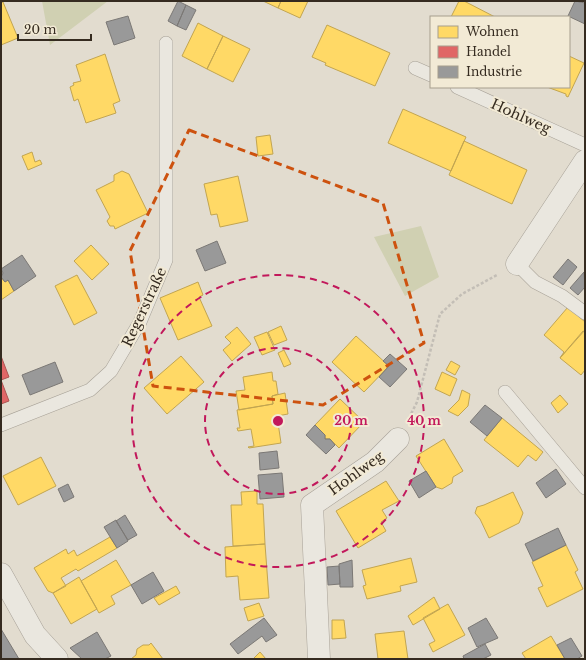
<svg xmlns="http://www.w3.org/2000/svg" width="586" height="660" font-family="'Libre Baskerville',serif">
<rect width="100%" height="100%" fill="#e2dccf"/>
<path fill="#d0d0b2" d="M 42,1 L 108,1 L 50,45 Z
M 421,226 L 439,277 L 405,296 L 374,237 Z"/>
<path fill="#ffd966" stroke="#c2a551" d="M 263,1 L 281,1 L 278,8 Z
M 281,1 L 308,1 L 300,18 L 278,8 Z
M 459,1 L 464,1 L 495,17 L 451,17 Z
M 3,2 L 18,38 L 1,45 L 1,3 Z
M 198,23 L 223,36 L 207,69 L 182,56 Z
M 327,25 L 390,53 L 375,86 L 325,65 L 326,63 L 312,57 Z
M 223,36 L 250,49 L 233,82 L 207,69 Z
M 105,54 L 120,101 L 113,104 L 116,113 L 86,123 L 78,99 L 74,101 L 70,87 L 74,85 L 73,83 L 81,81 L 76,65 Z
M 569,56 L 584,63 L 568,97 L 566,96 L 566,94 L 547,87 L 569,87 Z
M 403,109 L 466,137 L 451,171 L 388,143 Z
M 270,135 L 273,154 L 258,156 L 256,137 Z
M 464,141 L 527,170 L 512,204 L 449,175 Z
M 32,152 L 35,162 L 40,160 L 42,164 L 28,170 L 22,156 Z
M 122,171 L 129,174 L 148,213 L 115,229 L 114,226 L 110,226 L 107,221 L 110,217 L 96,190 L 114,181 L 114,175 Z
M 238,176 L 248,221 L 220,227 L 217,214 L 211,215 L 204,184 Z
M 91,245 L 109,264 L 92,280 L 74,261 Z
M 77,275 L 97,313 L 74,325 L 55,286 Z
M 1,277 L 5,282 L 8,280 L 14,291 L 1,300 Z
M 198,282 L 203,295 L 199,297 L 212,326 L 178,340 L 160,298 Z
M 568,307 L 585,322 L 585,330 L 560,358 L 564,352 L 544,335 Z
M 281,326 L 287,340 L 274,345 L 268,332 Z
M 237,327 L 251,344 L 232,361 L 223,350 L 231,343 L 225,337 Z
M 583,331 L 585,332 L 585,370 L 581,375 L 560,358 Z
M 267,332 L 275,350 L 262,355 L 254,337 Z
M 356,336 L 389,366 L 364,392 L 332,362 Z
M 284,350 L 291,364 L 284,367 L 278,353 Z
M 181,356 L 204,382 L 167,414 L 144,388 Z
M 451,361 L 460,366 L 455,375 L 446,370 Z
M 272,372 L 273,381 L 276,381 L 278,394 L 272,396 L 273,404 L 239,410 L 236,391 L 245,390 L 243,377 Z
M 442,372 L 457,379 L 450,396 L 435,389 Z
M 462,390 L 470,394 L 468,406 L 458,416 L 448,411 L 459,400 Z
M 285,393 L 288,414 L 277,416 L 281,443 L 249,448 L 248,447 L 254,446 L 251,429 L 238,431 L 237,428 L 240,428 L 237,410 L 273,404 L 272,396 Z
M 560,395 L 568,404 L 558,413 L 551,403 Z
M 340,399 L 364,422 L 339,448 L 330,439 L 325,439 L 325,435 L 315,425 Z
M 502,418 L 543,452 L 536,461 L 528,455 L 518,467 L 484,440 Z
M 444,439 L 463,471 L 453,477 L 452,483 L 442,489 L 436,487 L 416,456 Z
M 41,457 L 56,486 L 18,505 L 3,476 Z
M 386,481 L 399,501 L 382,510 L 387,518 L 381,522 L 386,531 L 358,548 L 336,511 Z
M 257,491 L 257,504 L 263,504 L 265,544 L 233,546 L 231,505 L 242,505 L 241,492 Z
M 513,492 L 523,513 L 519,523 L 489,538 L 480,519 L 475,513 L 477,507 L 484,505 Z
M 110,537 L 117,548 L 78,571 L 76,569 L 61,578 L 66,586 L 53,593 L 48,591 L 34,568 L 66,549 L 68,554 L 74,550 L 77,556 Z
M 265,544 L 269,598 L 240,600 L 238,576 L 226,577 L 225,547 Z
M 566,545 L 578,570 L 575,572 L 583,589 L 547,607 L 538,588 L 543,586 L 532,562 Z
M 411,558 L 417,582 L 400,586 L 401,591 L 367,599 L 363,586 L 366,585 L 362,570 Z
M 116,560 L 131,585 L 111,596 L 115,604 L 99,613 L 81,581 Z
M 79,577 L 97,609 L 71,624 L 53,593 Z
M 176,586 L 180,593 L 159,605 L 154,598 Z
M 434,597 L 440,609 L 413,625 L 408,616 Z
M 259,603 L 264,616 L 248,621 L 244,608 Z
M 448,604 L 465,635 L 433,652 L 429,644 L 435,641 L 423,618 Z
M 332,620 L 344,620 L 346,638 L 332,639 Z
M 404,631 L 408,659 L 378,659 L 375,634 Z
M 551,636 L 565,659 L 526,659 L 522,653 Z
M 151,643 L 163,659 L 131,659 L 136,655 L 137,649 L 143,645 L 149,645 Z
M 260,652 L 266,659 L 253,659 Z"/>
<path fill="#e06666" stroke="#ad5451" d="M 1,356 L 9,377 L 1,380 Z
M 1,380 L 9,401 L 1,404 Z"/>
<path fill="#999" stroke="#7b7875" d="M 178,1 L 186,5 L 177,26 L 168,21 Z
M 575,1 L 585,3 L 585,24 L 568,16 Z
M 186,5 L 196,10 L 186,30 L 177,26 Z
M 128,16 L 135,38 L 114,45 L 106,22 Z
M 217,241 L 226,263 L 205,271 L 196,250 Z
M 22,255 L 36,276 L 14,291 L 8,280 L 5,282 L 1,277 L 3,273 L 1,269 Z
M 568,259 L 577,267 L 563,285 L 553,277 Z
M 584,272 L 585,287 L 578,295 L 570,288 Z
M 390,354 L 407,369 L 390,387 L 379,377 L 389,366 L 383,361 Z
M 55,362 L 63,382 L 30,395 L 22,375 Z
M 485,405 L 502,418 L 487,436 L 470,422 Z
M 315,425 L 325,435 L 325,439 L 330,439 L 335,445 L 326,454 L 306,435 Z
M 277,451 L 279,468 L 260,470 L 259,453 Z
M 556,469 L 566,484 L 546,498 L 536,483 Z
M 426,471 L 436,487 L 419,498 L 409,481 Z
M 282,473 L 284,497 L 260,499 L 258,475 Z
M 68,484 L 74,497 L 64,502 L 58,489 Z
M 125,515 L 137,535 L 128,540 L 116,521 Z
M 116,520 L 128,541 L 117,548 L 104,527 Z
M 558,528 L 566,545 L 533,561 L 525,544 Z
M 352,560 L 353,587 L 340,587 L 339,564 Z
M 339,566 L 340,584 L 328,585 L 327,567 Z
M 153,572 L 164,591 L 142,604 L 131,585 Z
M 264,618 L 277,635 L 266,642 L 262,636 L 238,654 L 230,644 Z
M 486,618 L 498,638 L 477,647 L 468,628 Z
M 1,629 L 19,659 L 1,659 Z
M 97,632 L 111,656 L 105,659 L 82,659 L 70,648 Z
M 571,638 L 582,656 L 577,659 L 565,659 L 557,645 Z
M 485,644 L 491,655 L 483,659 L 464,659 L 463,656 Z"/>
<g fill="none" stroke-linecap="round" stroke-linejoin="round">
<defs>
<path id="lane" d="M 415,68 L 431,75
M 457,87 L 585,145
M 517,264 L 535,282 L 562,296 L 585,313
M 505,392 L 585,488
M 1,425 L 90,390 L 111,371 L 140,322 L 166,260 L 166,43"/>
<path id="street" d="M 517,264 L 585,161
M 1,574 L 35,635 L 57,659
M 319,659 L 312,505 L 375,462 L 398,439"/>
</defs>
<use href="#lane" stroke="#a7a197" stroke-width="14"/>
<use href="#street" stroke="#a7a197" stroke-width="23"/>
<path stroke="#c3beb6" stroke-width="2.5" stroke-dasharray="3 2" stroke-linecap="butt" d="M 409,418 L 417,402 L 440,314 L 462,294 L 497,275"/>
<use href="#lane" stroke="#eae7df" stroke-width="13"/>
<use href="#street" stroke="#eae7df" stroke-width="22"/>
</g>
<path fill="none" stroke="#cd520f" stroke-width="3" stroke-dasharray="8 5" stroke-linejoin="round" d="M 189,130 L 383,203 L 424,343 L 323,405 L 153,386 L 130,251 Z"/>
<g fill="none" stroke="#c2185b" stroke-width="2" stroke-dasharray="7 5">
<circle cx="278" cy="421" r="73"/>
<circle cx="278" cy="421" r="146"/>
</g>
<g text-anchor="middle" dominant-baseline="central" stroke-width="4" stroke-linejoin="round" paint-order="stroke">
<g font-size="14" fill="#352b20" stroke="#f2ead5">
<text transform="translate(521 116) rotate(24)">Hohlweg</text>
<text transform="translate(144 307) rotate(-65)">Regerstraße</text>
<text transform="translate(356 473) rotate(-36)">Hohlweg</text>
</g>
</g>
<circle cx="278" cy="421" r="6" fill="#c2185b" stroke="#f2ead5" stroke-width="2"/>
<g font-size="12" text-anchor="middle" font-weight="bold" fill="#c2185b" stroke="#f2ead5" stroke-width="4" stroke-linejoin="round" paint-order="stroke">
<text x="351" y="425">20 m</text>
<text x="424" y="425">40 m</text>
</g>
<rect width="586" height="660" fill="none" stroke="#352b20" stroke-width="4"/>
<rect x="430" y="16" width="140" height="72" fill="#f2ead5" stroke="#a69e8d"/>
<rect x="438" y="26" width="20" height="12" fill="#ffd966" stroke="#a69e8d"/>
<text x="466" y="36" font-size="12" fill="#352b20">Wohnen</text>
<rect x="438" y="46" width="20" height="12" fill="#e06666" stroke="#a69e8d"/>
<text x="466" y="56" font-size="12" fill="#352b20">Handel</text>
<rect x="438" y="66" width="20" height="12" fill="#999999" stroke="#a69e8d"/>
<text x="466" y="76" font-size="12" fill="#352b20">Industrie</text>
<path d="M18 34v6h73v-6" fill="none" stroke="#352b20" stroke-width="2"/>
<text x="24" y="34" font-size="12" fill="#352b20" stroke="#f2ead5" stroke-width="3" paint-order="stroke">20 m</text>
</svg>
